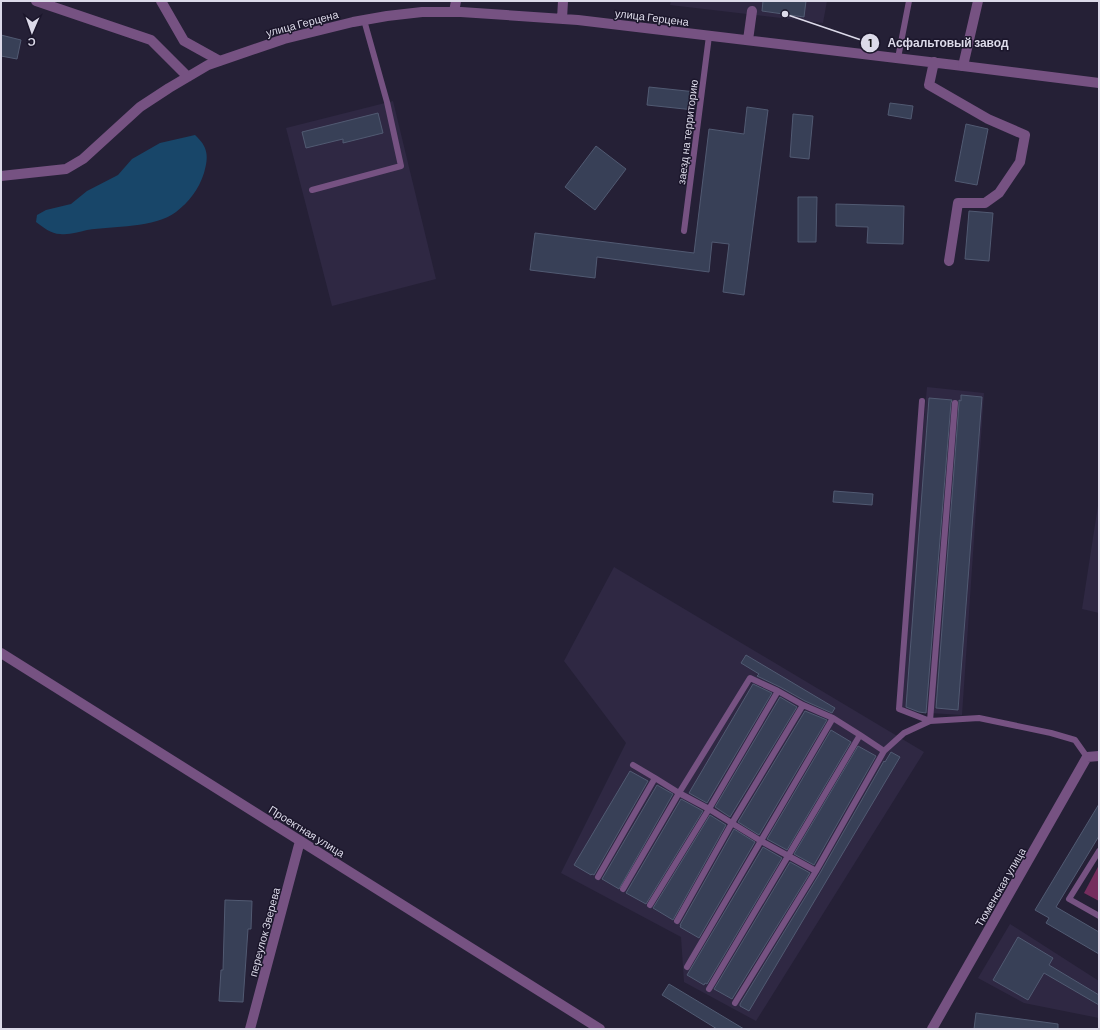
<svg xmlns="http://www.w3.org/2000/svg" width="1100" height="1030" font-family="Barlow,sans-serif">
<rect width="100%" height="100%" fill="#252036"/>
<path fill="#2f2843" d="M 671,1 L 827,1 L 823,23 L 670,5 Z
M 393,101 L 436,279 L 332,306 L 286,128 Z
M 927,387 L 984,393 L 962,715 L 897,711 Z
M 1099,499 L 1099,613 L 1082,609 Z
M 614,567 L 924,752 L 756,1021 L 684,982 L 681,937 L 561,873 L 626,743 L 564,661 Z
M 1010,924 L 1099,981 L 1099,1018 L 1024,1003 L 978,978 Z"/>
<path fill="#752d5e" d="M 1099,865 L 1099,901 L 1084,893 Z"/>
<path fill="#184669" d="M 195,135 C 208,147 209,156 204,173 C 199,189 189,202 176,212 C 155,228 113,226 87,230 C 78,232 70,235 60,234 C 51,234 43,227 36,222 L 37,215 L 46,210 L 71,204 L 87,191 L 118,175 L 132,159 L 160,143 Z"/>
<path fill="#384057" stroke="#515a72" d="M 763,1 L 806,1 L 804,17 L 762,11 Z
M 1,35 L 21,40 L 17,59 L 1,56 Z
M 649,87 L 696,92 L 694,110 L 647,105 Z
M 890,103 L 913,106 L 911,119 L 888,115 Z
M 747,107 L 768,110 L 744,295 L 723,292 L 729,244 L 712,242 L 709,272 L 597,257 L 595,278 L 530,270 L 535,233 L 694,253 L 709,129 L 744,134 Z
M 378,113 L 383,133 L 343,143 L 343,139 L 306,148 L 302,132 Z
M 793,114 L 813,116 L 809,159 L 790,157 Z
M 966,124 L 988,129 L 977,185 L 955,181 Z
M 596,146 L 626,169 L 595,210 L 565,187 Z
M 798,197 L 817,197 L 816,242 L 798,242 Z
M 836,204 L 904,206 L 903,244 L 867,243 L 868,227 L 836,226 Z
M 969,211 L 993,213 L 989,261 L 965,259 Z
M 961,395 L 982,397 L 958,710 L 936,708 L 959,403 L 959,400 L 961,401 Z
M 929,398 L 952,400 L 951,403 L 926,713 L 919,712 L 906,707 Z
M 834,491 L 873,494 L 872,505 L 833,502 Z
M 746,655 L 835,708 L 832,713 L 805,701 L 780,687 L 757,676 L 759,674 L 741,663 Z
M 753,684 L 772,693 L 707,803 L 689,793 Z
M 780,697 L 797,707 L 730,817 L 715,807 Z
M 805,711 L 827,720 L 759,835 L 738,822 Z
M 831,730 L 851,742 L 787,850 L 767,839 Z
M 858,746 L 876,756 L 814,865 L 794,854 Z
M 891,752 L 900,757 L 749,1011 L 740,1006 L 740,1004 L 820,873 L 884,761 L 885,762 Z
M 630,771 L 648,781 L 594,875 L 592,874 L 591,875 L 574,865 Z
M 657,785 L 673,794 L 619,889 L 602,879 Z
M 681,799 L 703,811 L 646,904 L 626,893 Z
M 1099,804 L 1099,836 L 1056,907 L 1099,932 L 1099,954 L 1046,923 L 1049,918 L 1035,910 Z
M 710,815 L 726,825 L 673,920 L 653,908 Z
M 734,829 L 755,842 L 699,938 L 680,927 L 681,925 L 680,925 Z
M 763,847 L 782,858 L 707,984 L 705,983 L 704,985 L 687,975 Z
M 790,862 L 810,873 L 732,999 L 714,989 Z
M 225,900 L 252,901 L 251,929 L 248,929 L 243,1002 L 219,1001 L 221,970 L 223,970 Z
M 1018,937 L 1053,958 L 1049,965 L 1099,995 L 1099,1005 L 1044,973 L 1028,1000 L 993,980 Z
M 669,984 L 744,1029 L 717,1029 L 662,995 Z
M 976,1013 L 1058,1024 L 1058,1029 L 974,1029 Z"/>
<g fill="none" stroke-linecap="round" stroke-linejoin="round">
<path stroke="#765282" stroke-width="6" d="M 898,58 L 909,1
M 312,190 L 401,166 L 387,102 L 364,20
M 684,231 L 709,36
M 922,401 L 899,709 L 930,721 L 955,403
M 655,778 L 679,793 L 750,678 L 778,691 L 803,705 L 833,718 L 860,735 L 884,751
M 1099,851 L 1069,899 L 1099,916
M 816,871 L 884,751 L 904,733 L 930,721 L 979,718 L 1051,733 L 1075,740 L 1087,757
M 598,877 L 655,778 L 633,765
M 623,889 L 679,793 L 709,809 L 778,691
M 650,905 L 709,809 L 761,841 L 816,871 L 735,1003
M 677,921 L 732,823 L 803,705
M 687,967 L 833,718
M 709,989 L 860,735"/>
<path stroke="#765282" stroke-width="10" d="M 36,1 L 151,40 L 188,77
M 161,1 L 184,41 L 220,61
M 454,12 L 456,1
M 562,19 L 563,1
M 748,40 L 752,11
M 934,62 L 929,85 L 988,119 L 1025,135 L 1020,162 L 999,193 L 985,203 L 958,203 L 949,261
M 1,176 L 66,169 L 83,159 L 140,107 L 169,88 L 208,65 L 284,39 L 353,22 L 387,16 L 422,12 L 461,12 L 578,20 L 963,66
M 1,653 L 600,1029
M 250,1029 L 300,841
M 932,1029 L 1087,757 L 1099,756"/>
<path stroke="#765282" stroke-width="10" d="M 978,1 L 963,66 L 1099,83"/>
</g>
<g text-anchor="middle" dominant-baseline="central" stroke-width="3" stroke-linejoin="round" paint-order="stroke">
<g font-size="11" fill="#dcdae9" stroke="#1b162b">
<text transform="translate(652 17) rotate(7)">улица Герцена</text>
<text transform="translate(302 23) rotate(-15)">улица Герцена</text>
<text transform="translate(687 132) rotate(-83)">заезд на территорию</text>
<text transform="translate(307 831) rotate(32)">Проектная улица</text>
<text transform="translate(1000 887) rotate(-60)">Тюменская улица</text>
<text transform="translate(264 932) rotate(-75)">переулок Зверева</text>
</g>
</g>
<path fill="none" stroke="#dcdae9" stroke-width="1.5" d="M785 14L870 43"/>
<g fill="#dcdae9" stroke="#1b162b" stroke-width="1.5">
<circle cx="785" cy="14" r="4"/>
<circle cx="870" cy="43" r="10"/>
</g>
<g font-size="12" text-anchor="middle" font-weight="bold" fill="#111">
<text x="870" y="47">1</text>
</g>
<g font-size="12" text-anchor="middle" font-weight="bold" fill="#dcdae9" stroke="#1b162b" stroke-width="3" stroke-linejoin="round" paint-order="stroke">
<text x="948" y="47">Асфальтовый завод</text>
</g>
<rect width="1100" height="1030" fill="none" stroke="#dcdae9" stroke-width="4"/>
<g transform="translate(32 32) rotate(182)" stroke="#1b162b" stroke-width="3" paint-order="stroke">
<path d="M0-3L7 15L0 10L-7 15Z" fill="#dcdae9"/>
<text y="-6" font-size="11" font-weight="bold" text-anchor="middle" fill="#dcdae9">С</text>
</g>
</svg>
